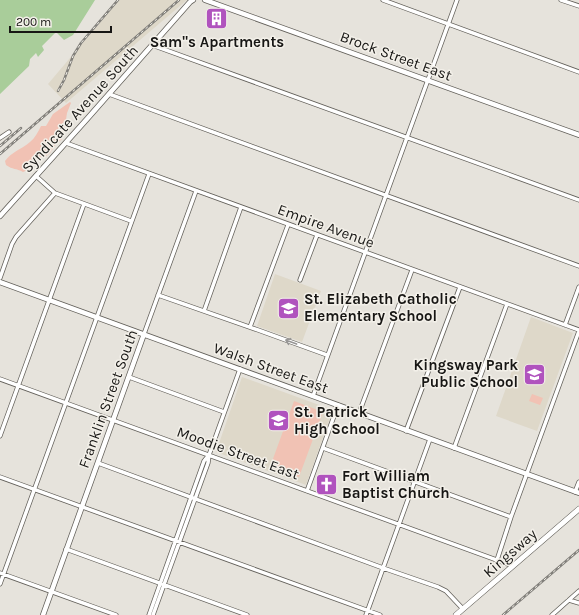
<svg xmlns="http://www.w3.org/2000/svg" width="579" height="615" font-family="Karla,sans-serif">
<rect width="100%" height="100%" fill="#e6e3dc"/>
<path fill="#ded8c9" d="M 119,0 L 187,0 L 66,103 L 48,84 Z
M 275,274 L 321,291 L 302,342 L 257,326 Z
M 531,317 L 573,333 L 537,431 L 496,416 Z
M 242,377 L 333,410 L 306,485 L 216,452 Z"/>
<path fill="#f1c2b4" d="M 70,102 L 71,103 L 67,113 L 64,133 L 62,139 L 56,144 L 50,153 L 46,156 L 36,158 L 32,168 L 23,172 C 16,168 13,170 6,165 L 5,161 C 11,152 22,149 30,142 C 35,138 38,132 41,126 L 46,126 L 53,114 Z
M 532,394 L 543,398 L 540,405 L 529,401 Z
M 294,401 L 323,412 L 299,477 L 270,467 Z"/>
<path fill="#a9cd9a" d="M 0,0 L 95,0 L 73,35 L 64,40 L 56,32 L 42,46 L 44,50 L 38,57 L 36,53 L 30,59 L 29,66 L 0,94 Z"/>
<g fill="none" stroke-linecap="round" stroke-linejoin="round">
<defs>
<path id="minor" d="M 383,0 L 579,72
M 561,0 L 579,6
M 152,45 L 579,200
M 109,94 L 579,266
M 0,138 L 9,132
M 66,143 L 579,330
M 36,176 L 55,193 L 131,221
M 0,278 L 12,244 L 16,237 L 55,193
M 300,280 L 317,235
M 158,295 L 258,330 L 327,355
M 204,311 L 241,207
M 565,325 L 579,287
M 250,327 L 288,225
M 144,334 L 196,191
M 129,377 L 224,412
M 0,379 L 513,566
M 313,396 L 457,0
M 359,413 L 412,270
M 406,431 L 460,287
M 0,436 L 84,204
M 323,448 L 511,517
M 454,448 L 507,304
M 98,463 L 383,568 L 438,587 L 446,591 L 463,609
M 0,477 L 380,615
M 307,491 L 338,405
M 575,492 L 579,482
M 66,549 L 247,615
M 497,560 L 511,517 L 579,331
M 0,573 L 116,615
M 0,584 L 149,174
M 569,600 L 579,603
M 149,615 L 204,461 L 208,456
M 153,615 L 208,463 L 209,455 L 240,369
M 366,615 L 430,439
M 552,615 L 579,591"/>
<path id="tertiary" d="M 205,0 L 579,135
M 0,216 L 87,119 L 190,2 L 193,0
M 0,282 L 579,493
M 43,615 L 144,334"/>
<path id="secondary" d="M 456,615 L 579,509"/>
</defs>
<use href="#minor" stroke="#63605a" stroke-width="5"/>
<use href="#tertiary" stroke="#63605a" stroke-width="6"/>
<use href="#secondary" stroke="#63605a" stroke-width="6"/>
<use href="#minor" stroke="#fff" stroke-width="3.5"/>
<use href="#tertiary" stroke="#fff" stroke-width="4.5"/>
<use href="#secondary" stroke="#fff" stroke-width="5"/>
<defs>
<path id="rail" d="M 58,91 L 64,80 L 73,56 L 81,43 L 118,0
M 0,146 L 21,128
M 0,154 L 179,0
M 503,615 L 579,550"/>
</defs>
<use href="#rail" stroke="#817f7a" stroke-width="2.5"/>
<use href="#rail" stroke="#f3f0e9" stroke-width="1" stroke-dasharray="3" stroke-linecap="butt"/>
</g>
<defs><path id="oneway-shaft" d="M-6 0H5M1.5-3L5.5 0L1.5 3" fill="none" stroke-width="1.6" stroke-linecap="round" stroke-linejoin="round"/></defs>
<use stroke="#979695" href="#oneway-shaft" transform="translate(291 342) rotate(-160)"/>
<defs>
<symbol id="building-square" viewBox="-11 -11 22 22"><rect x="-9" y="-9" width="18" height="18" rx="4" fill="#b053be" stroke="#f3f0e9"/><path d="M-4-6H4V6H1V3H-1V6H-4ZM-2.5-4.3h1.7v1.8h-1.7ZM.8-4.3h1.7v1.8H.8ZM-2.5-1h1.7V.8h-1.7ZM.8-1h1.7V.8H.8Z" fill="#fff"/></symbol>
<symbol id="school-square" viewBox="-11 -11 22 22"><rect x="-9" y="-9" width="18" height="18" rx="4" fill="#b053be" stroke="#f3f0e9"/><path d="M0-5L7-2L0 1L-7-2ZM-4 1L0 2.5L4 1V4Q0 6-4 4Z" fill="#fff"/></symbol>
<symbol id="church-square" viewBox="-11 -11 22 22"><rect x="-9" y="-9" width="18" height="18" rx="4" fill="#b053be" stroke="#f3f0e9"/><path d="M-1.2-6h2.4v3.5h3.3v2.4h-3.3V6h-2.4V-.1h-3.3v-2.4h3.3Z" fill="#fff"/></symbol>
</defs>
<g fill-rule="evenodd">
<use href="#building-square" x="204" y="6" width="25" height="25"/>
<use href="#school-square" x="276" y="296" width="25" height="25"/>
<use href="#school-square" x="522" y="362" width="25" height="25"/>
<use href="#school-square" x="266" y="408" width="25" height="25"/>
<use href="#church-square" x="314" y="472" width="25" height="25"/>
</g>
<g text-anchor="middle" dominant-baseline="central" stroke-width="3" stroke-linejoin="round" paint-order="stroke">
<g font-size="15" font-weight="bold" fill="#171614" stroke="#f3f0e9" text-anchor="start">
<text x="217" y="42" text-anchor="middle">Sam"s Apartments</text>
<text x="304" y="299">St. Elizabeth Catholic<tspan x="304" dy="17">Elementary School</tspan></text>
<text x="518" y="365" text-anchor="end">Kingsway Park<tspan x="518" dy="17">Public School</tspan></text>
<text x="294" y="412">St. Patrick<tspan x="294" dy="17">High School</tspan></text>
<text x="342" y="476">Fort William<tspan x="342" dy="17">Baptist Church</tspan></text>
</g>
<g font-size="15" fill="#171614" stroke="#f3f0e9">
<text transform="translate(396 56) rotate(20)">Brock Street East</text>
<text transform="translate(80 109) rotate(-48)">Syndicate Avenue South</text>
<text transform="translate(326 226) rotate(20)">Empire Avenue</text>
<text transform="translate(271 368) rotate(20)">Walsh Street East</text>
<text transform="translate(108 399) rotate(-70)">Franklin Street South</text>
<text transform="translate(238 453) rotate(20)">Moodie Street East</text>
<text transform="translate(510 553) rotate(-41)">Kingsway</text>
</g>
</g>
<path d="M10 26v6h101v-6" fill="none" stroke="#171614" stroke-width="2"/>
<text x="16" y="26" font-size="12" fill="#171614" stroke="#f3f0e9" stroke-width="3" paint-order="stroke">200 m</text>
</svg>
